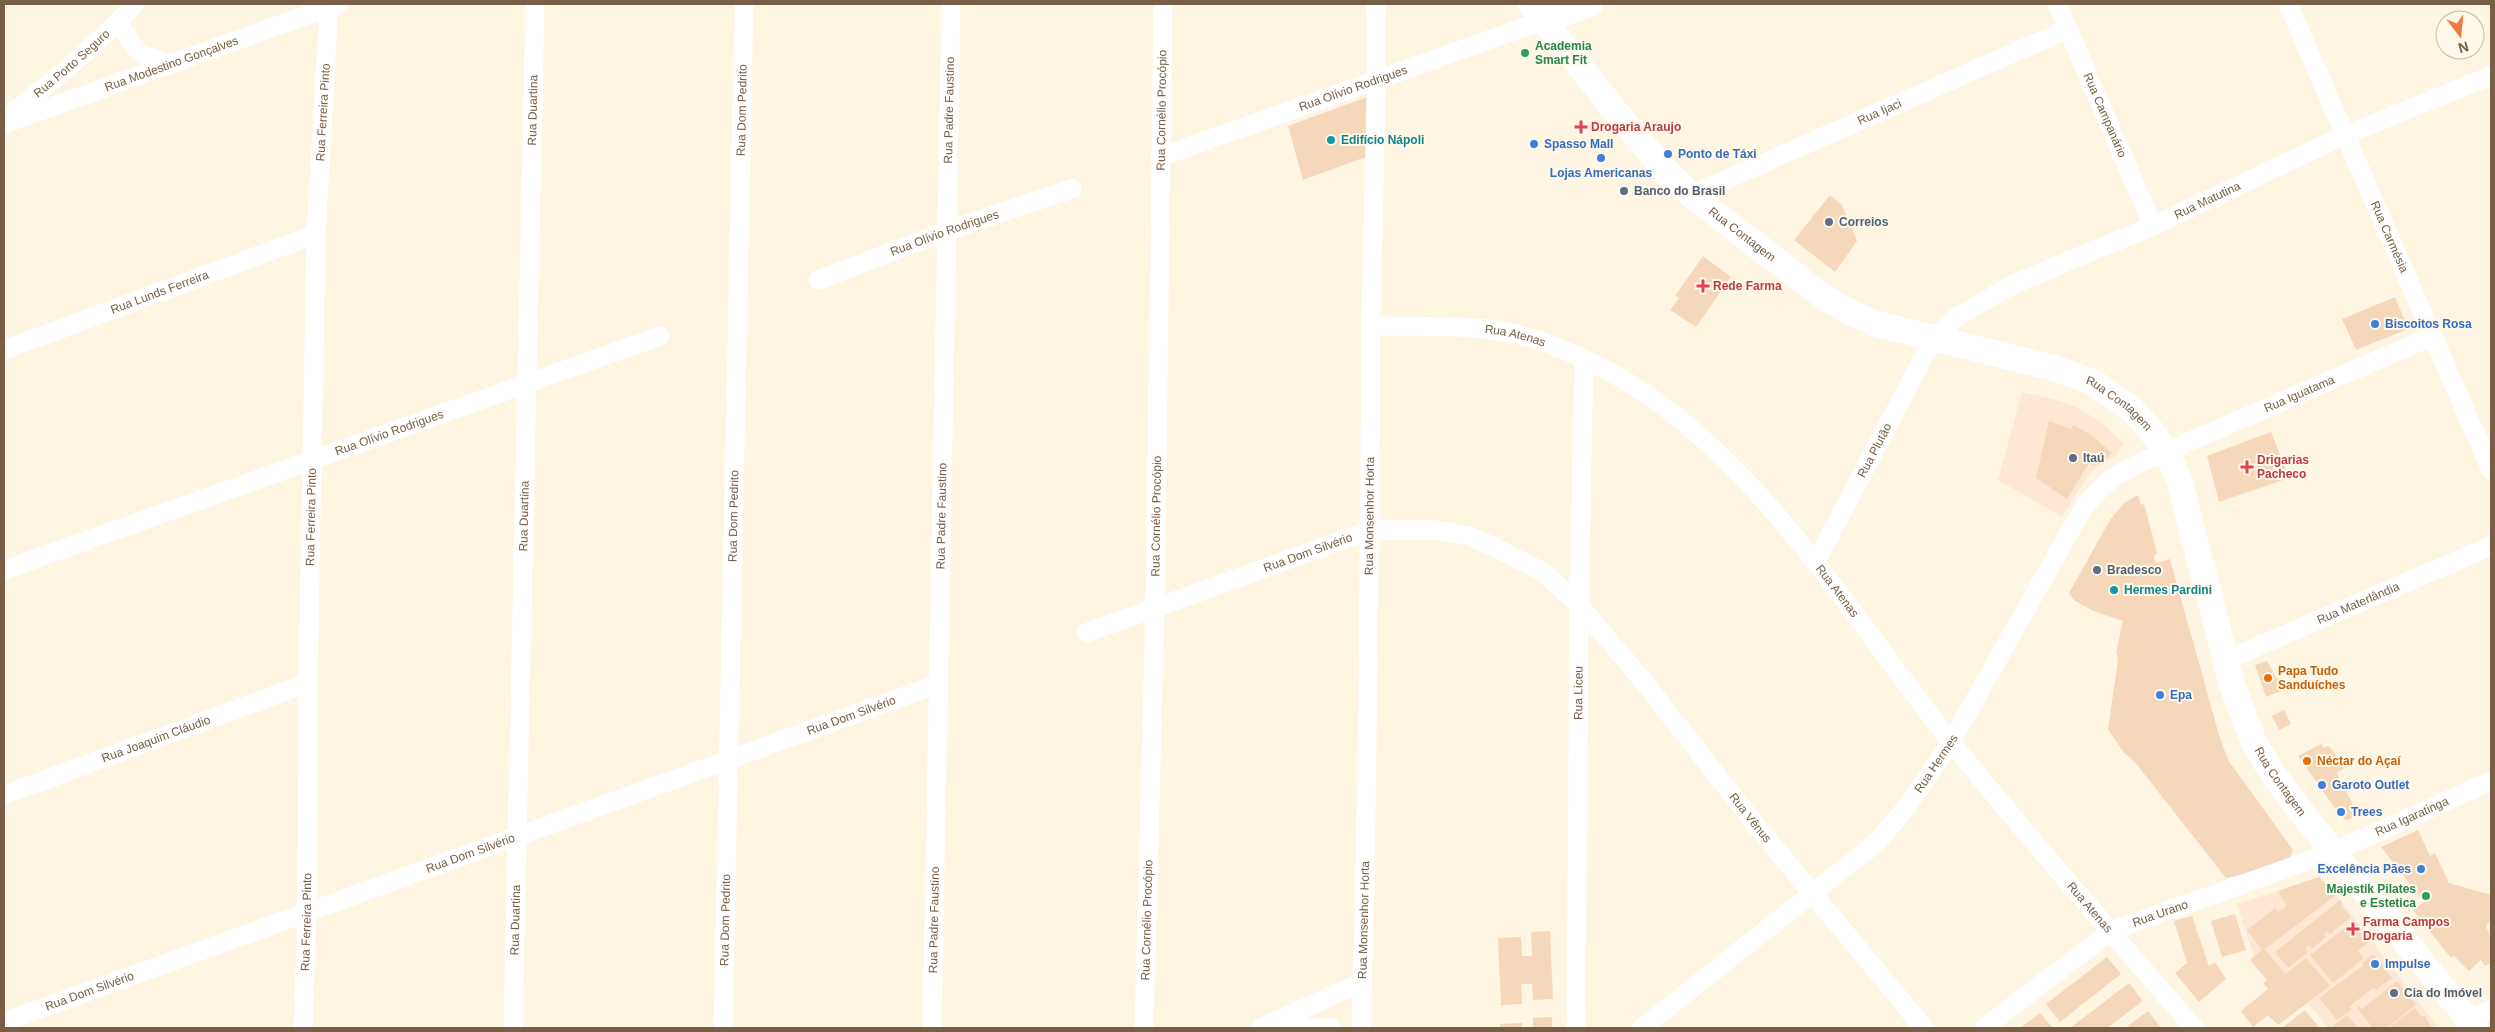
<svg xmlns="http://www.w3.org/2000/svg" width="2495" height="1032" font-family="Helvetica,sans-serif">
<rect width="100%" height="100%" fill="#fef6e3"/>
<path fill="#ffe7d6" d="M 2022,392 L 2065,402 L 2080,409 L 2101,422 L 2124,444 L 2116,456 L 2102,463 L 2089,474 L 2062,517 L 1998,480 Z
M 2319,877 L 2343,904 L 2439,1028 L 2328,1028 L 2265,949 L 2254,957 L 2237,904 Z"/>
<path fill="#f5d7b9" d="M 1367,97 L 1371,155 L 1303,180 L 1288,126 Z
M 1830,195 L 1842,205 L 1857,241 L 1835,272 L 1794,240 Z
M 1703,256 L 1731,277 L 1696,327 L 1670,310 L 1679,298 L 1675,296 Z
M 2395,297 L 2408,329 L 2356,350 L 2342,319 Z
M 2049,421 L 2071,429 L 2074,425 L 2093,436 L 2112,453 L 2094,466 L 2089,463 L 2067,499 L 2036,478 Z
M 2271,432 L 2289,478 L 2219,502 L 2207,456 Z
M 2138,495 L 2141,505 L 2144,504 L 2157,553 L 2154,557 L 2156,563 L 2170,559 L 2219,735 L 2228,760 L 2293,850 L 2287,864 L 2226,878 L 2134,761 L 2124,753 L 2108,729 L 2118,660 L 2116,653 L 2123,621 L 2091,610 L 2074,600 L 2069,593 L 2110,520 L 2124,503 Z
M 2267,661 L 2284,690 L 2266,697 L 2255,665 Z
M 2284,710 L 2291,724 L 2279,730 L 2272,716 Z
M 2321,744 L 2323,748 L 2329,746 L 2346,767 L 2337,773 L 2358,815 L 2348,820 L 2342,818 L 2298,756 Z
M 2418,830 L 2430,856 L 2435,853 L 2449,883 L 2491,895 L 2491,921 L 2486,926 L 2491,938 L 2491,963 L 2485,966 L 2481,960 L 2469,971 L 2454,956 L 2451,958 L 2413,910 L 2424,902 L 2381,847 Z
M 2319,877 L 2336,895 L 2265,949 L 2285,974 L 2306,958 L 2330,986 L 2278,1025 L 2268,1015 L 2253,1027 L 2241,1011 L 2268,989 L 2263,983 L 2267,980 L 2250,960 L 2262,950 L 2247,930 L 2275,908 L 2278,912 L 2287,906 L 2278,891 Z
M 2340,900 L 2343,904 L 2341,906 L 2351,917 L 2330,934 L 2327,931 L 2324,934 L 2326,937 L 2312,949 L 2309,945 L 2305,949 L 2308,952 L 2288,968 L 2275,952 Z
M 2235,914 L 2246,950 L 2222,957 L 2211,921 Z
M 2192,916 L 2209,966 L 2215,962 L 2226,979 L 2199,1002 L 2175,973 L 2187,963 L 2174,921 Z
M 2355,920 L 2370,941 L 2358,951 L 2364,958 L 2333,983 L 2310,955 Z
M 1550,931 L 1553,999 L 1533,1000 L 1532,984 L 1521,984 L 1522,1004 L 1501,1005 L 1498,938 L 1521,937 L 1522,956 L 1532,956 L 1531,932 Z
M 2373,954 L 2392,978 L 2376,990 L 2374,987 L 2349,1007 L 2351,1010 L 2337,1020 L 2319,998 L 2364,965 L 2362,963 Z
M 2107,957 L 2121,974 L 2060,1022 L 2046,1004 Z
M 2397,981 L 2416,1005 L 2387,1028 L 2373,1028 L 2357,1008 L 2359,1006 L 2362,1009 Z
M 2129,983 L 2143,1001 L 2107,1028 L 2070,1028 Z
M 2415,1008 L 2421,1016 L 2426,1017 L 2431,1028 L 2389,1028 Z
M 2305,1010 L 2318,1026 L 2314,1028 L 2282,1028 Z
M 2148,1011 L 2161,1028 L 2125,1028 Z
M 2040,1013 L 2052,1027 L 2020,1028 Z
M 2347,1015 L 2358,1028 L 2331,1028 Z
M 1552,1017 L 1552,1028 L 1533,1028 L 1533,1018 Z
M 1522,1023 L 1522,1028 L 1500,1028 L 1500,1024 Z"/>
<g fill="none" stroke-linecap="round" stroke-linejoin="round">
<g stroke="#fff" stroke-width="19">
<path id="s1" d="M 2057,4 L 2153,226"/>
<path id="s2" d="M 2288,4 L 2491,470"/>
<path d="M 118,22 C 137,53 137,55 172,64"/>
<path id="s3" d="M 7,117 C 52,82 96,46 135,4"/>
<path id="s4" d="M 4,124 L 338,4"/>
<path id="s5" d="M 1160,157 L 1545,20"/>
<path id="s6" d="M 1691,195 L 2068,29"/>
<path id="s7" d="M 818,280 L 947,231 L 1072,189"/>
<path id="s8" d="M 1371,326 C 1409,327 1447,325 1485,329 C 1518,332 1552,344 1582,358 C 1743,430 1845,610 1952,743 C 2030,840 2113,934 2194,1028"/>
<path id="s9" d="M 4,350 L 316,234"/>
<path id="s10" d="M 1816,562 L 1933,339 L 1958,316 L 2016,283 L 2153,226 L 2345,135 L 2491,76"/>
<path id="s11" d="M 4,570 L 660,336"/>
<path id="s12" d="M 1086,633 L 1370,530 L 1436,530 L 1469,536 L 1496,548 L 1543,572 L 1579,605 L 1644,682 L 1755,824 L 1924,1028"/>
<path id="s13" d="M 2226,660 L 2491,546"/>
<path id="s14" d="M 4,795 L 308,683"/>
<path d="M 2468,1020 L 2491,1009"/>
<path id="s15" d="M 4,1022 L 938,684"/>
<path d="M 1270,1027 L 1331,1028"/>
<path id="s16" d="M 303,1028 L 307,912 L 308,683 L 316,234 L 329,7"/>
<path id="s17" d="M 513,1028 L 535,4"/>
<path id="s18" d="M 723,1028 L 744,4"/>
<path id="s19" d="M 932,1028 L 951,4"/>
<path id="s20" d="M 1144,1028 L 1155,609 L 1163,4"/>
<path d="M 1261,1028 L 1362,982"/>
<path id="s21" d="M 1361,1028 C 1368,795 1369,561 1371,328 C 1372,220 1378,112 1376,4"/>
<path id="s22" d="M 1576,1028 L 1579,605 L 1584,358"/>
<path id="s23" d="M 1642,1028 L 1876,843 L 1906,808 L 1951,742 L 2082,510 C 2102,484 2112,476 2142,462 L 2433,336"/>
<path id="s24" d="M 1984,1028 L 2111,931 L 2333,852 L 2491,781"/>
</g>
<g stroke="#fff" stroke-width="26">
<path id="s25" d="M 1531,4 L 1616,112 L 1663,168 L 1691,195 L 1817,292 L 1844,309 L 1874,323 L 2054,368 L 2093,382 L 2130,408 L 2149,428 L 2166,451 L 2179,479 L 2232,685 L 2253,740 L 2269,768 L 2302,813 L 2475,1028"/>
<path d="M 1545,20 L 1590,4"/>
</g>
</g>
<g fill="#2e9e5b" stroke="#fff9eb" stroke-width="2">
<circle cx="1525" cy="53" r="5"/>
<circle cx="2426" cy="896" r="5"/>
</g>
<g fill="#e0444e" stroke="#fff9eb" stroke-width="2">
<path d="M1578.5 119.5h5v5h5v5h-5v5h-5v-5h-5v-5h5z"/>
<path d="M1700.5 278.5h5v5h5v5h-5v5h-5v-5h-5v-5h5z"/>
<path d="M2244.5 459.5h5v5h5v5h-5v5h-5v-5h-5v-5h5z"/>
<path d="M2350.5 921.5h5v5h5v5h-5v5h-5v-5h-5v-5h5z"/>
</g>
<g fill="#0f9aa8" stroke="#fff9eb" stroke-width="2">
<circle cx="1331" cy="140" r="5"/>
<circle cx="2114" cy="590" r="5"/>
</g>
<g fill="#3f7fe0" stroke="#fff9eb" stroke-width="2">
<circle cx="1534" cy="144" r="5"/>
<circle cx="1668" cy="154" r="5"/>
<circle cx="1601" cy="158" r="5"/>
<circle cx="2375" cy="324" r="5"/>
<circle cx="2160" cy="695" r="5"/>
<circle cx="2322" cy="785" r="5"/>
<circle cx="2341" cy="812" r="5"/>
<circle cx="2421" cy="869" r="5"/>
<circle cx="2375" cy="964" r="5"/>
</g>
<g fill="#5c6f8a" stroke="#fff9eb" stroke-width="2">
<circle cx="1624" cy="191" r="5"/>
<circle cx="1829" cy="222" r="5"/>
<circle cx="2073" cy="458" r="5"/>
<circle cx="2097" cy="570" r="5"/>
<circle cx="2394" cy="993" r="5"/>
</g>
<g fill="#e8710a" stroke="#fff9eb" stroke-width="2">
<circle cx="2268" cy="678" r="5"/>
<circle cx="2307" cy="761" r="5"/>
</g>
<g text-anchor="middle" dominant-baseline="central" stroke-width="4" stroke-linejoin="round" paint-order="stroke">
<g font-size="12" font-weight="bold" fill="#27864d" stroke="#fff9eb" text-anchor="start">
<text x="1535" y="46">Academia<tspan x="1535" dy="14">Smart Fit</tspan></text>
<text x="2416" y="889" text-anchor="end">Majestik Pilates<tspan x="2416" dy="14">e Estetica</tspan></text>
</g>
<g font-size="12" fill="#785e47" stroke="#fff9eb">
<text stroke="none"><textPath href="#s3" startOffset="84">Rua Porto Seguro</textPath></text>
<text stroke="none"><textPath href="#s4" startOffset="178">Rua Modestino Gonçalves</textPath></text>
<text stroke="none"><textPath href="#s5" startOffset="205">Rua Olívio Rodrigues</textPath></text>
<text stroke="none"><textPath href="#s17" startOffset="918">Rua Duartina</textPath></text>
<text stroke="none"><textPath href="#s18" startOffset="918">Rua Dom Pedrito</textPath></text>
<text stroke="none"><textPath href="#s19" startOffset="918">Rua Padre Faustino</textPath></text>
<text stroke="none"><textPath href="#s20" startOffset="918">Rua Cornélio Procópio</textPath></text>
<text stroke="none"><textPath href="#s6" startOffset="206">Rua Ijaci</textPath></text>
<text stroke="none"><textPath href="#s16" startOffset="916">Rua Ferreira Pinto</textPath></text>
<text stroke="none"><textPath href="#s1" startOffset="121">Rua Campanário</textPath></text>
<text stroke="none"><textPath href="#s10" startOffset="561">Rua Matutina</textPath></text>
<text stroke="none"><textPath href="#s7" startOffset="135">Rua Olívio Rodrigues</textPath></text>
<text stroke="none"><textPath href="#s25" startOffset="314">Rua Contagem</textPath></text>
<text stroke="none"><textPath href="#s2" startOffset="254">Rua Carmésia</textPath></text>
<text stroke="none"><textPath href="#s9" startOffset="166">Rua Lunds Ferreira</textPath></text>
<text stroke="none"><textPath href="#s8" startOffset="145">Rua Atenas</textPath></text>
<text stroke="none"><textPath href="#s23" startOffset="940">Rua Iguatama</textPath></text>
<text stroke="none"><textPath href="#s25" startOffset="734">Rua Contagem</textPath></text>
<text stroke="none"><textPath href="#s11" startOffset="409">Rua Olívio Rodrigues</textPath></text>
<text stroke="none"><textPath href="#s10" startOffset="126">Rua Plutão</textPath></text>
<text stroke="none"><textPath href="#s17" startOffset="512">Rua Duartina</textPath></text>
<text stroke="none"><textPath href="#s18" startOffset="512">Rua Dom Pedrito</textPath></text>
<text stroke="none"><textPath href="#s19" startOffset="512">Rua Padre Faustino</textPath></text>
<text stroke="none"><textPath href="#s20" startOffset="512">Rua Cornélio Procópio</textPath></text>
<text stroke="none"><textPath href="#s21" startOffset="512">Rua Monsenhor Horta</textPath></text>
<text stroke="none"><textPath href="#s16" startOffset="511">Rua Ferreira Pinto</textPath></text>
<text stroke="none"><textPath href="#s12" startOffset="236">Rua Dom Silvério</textPath></text>
<text stroke="none"><textPath href="#s8" startOffset="565">Rua Atenas</textPath></text>
<text stroke="none"><textPath href="#s13" startOffset="144">Rua Materlândia</textPath></text>
<text stroke="none"><textPath href="#s22" startOffset="335">Rua Liceu</textPath></text>
<text stroke="none"><textPath href="#s15" startOffset="901">Rua Dom Silvério</textPath></text>
<text stroke="none"><textPath href="#s14" startOffset="162">Rua Joaquim Cláudio</textPath></text>
<text stroke="none"><textPath href="#s23" startOffset="398">Rua Hermes</textPath></text>
<text stroke="none"><textPath href="#s25" startOffset="1154">Rua Contagem</textPath></text>
<text stroke="none"><textPath href="#s24" startOffset="482">Rua Igaratinga</textPath></text>
<text stroke="none"><textPath href="#s12" startOffset="806">Rua Vênus</textPath></text>
<text stroke="none"><textPath href="#s15" startOffset="496">Rua Dom Silvério</textPath></text>
<text stroke="none"><textPath href="#s8" startOffset="970">Rua Atenas</textPath></text>
<text stroke="none"><textPath href="#s24" startOffset="212">Rua Urano</textPath></text>
<text stroke="none"><textPath href="#s17" startOffset="108">Rua Duartina</textPath></text>
<text stroke="none"><textPath href="#s18" startOffset="108">Rua Dom Pedrito</textPath></text>
<text stroke="none"><textPath href="#s19" startOffset="108">Rua Padre Faustino</textPath></text>
<text stroke="none"><textPath href="#s20" startOffset="108">Rua Cornélio Procópio</textPath></text>
<text stroke="none"><textPath href="#s21" startOffset="108">Rua Monsenhor Horta</textPath></text>
<text stroke="none"><textPath href="#s16" startOffset="106">Rua Ferreira Pinto</textPath></text>
<text stroke="none"><textPath href="#s15" startOffset="91">Rua Dom Silvério</textPath></text>
</g>
<g font-size="12" font-weight="bold" fill="#be3a42" stroke="#fff9eb" text-anchor="start">
<text x="1591" y="127">Drogaria Araujo</text>
<text x="1713" y="286">Rede Farma</text>
<text x="2257" y="460">Drigarias<tspan x="2257" dy="14">Pacheco</tspan></text>
<text x="2363" y="922">Farma Campos<tspan x="2363" dy="14">Drogaria</tspan></text>
</g>
<g font-size="12" font-weight="bold" fill="#0d838f" stroke="#fff9eb" text-anchor="start">
<text x="1341" y="140">Edifício Nápoli</text>
<text x="2124" y="590">Hermes Pardini</text>
</g>
<g font-size="12" font-weight="bold" fill="#366cbe" stroke="#fff9eb" text-anchor="start">
<text x="1544" y="144">Spasso Mall</text>
<text x="1678" y="154">Ponto de Táxi</text>
<text x="1601" y="173" text-anchor="middle">Lojas Americanas</text>
<text x="2385" y="324">Biscoitos Rosa</text>
<text x="2170" y="695">Epa</text>
<text x="2332" y="785">Garoto Outlet</text>
<text x="2351" y="812">Trees</text>
<text x="2411" y="869" text-anchor="end">Excelência Pães</text>
<text x="2385" y="964">Impulse</text>
</g>
<g font-size="12" font-weight="bold" fill="#4e5e75" stroke="#fff9eb" text-anchor="start">
<text x="1634" y="191">Banco do Brasil</text>
<text x="1839" y="222">Correios</text>
<text x="2083" y="458">Itaú</text>
<text x="2107" y="570">Bradesco</text>
<text x="2404" y="993">Cia do Imóvel</text>
</g>
<g font-size="12" font-weight="bold" fill="#c56008" stroke="#fff9eb" text-anchor="start">
<text x="2278" y="671">Papa Tudo<tspan x="2278" dy="14">Sanduíches</tspan></text>
<text x="2317" y="761">Néctar do Açaí</text>
</g>
</g>
<rect width="2495" height="1032" fill="none" stroke="#785e47" stroke-width="10"/>
<g transform="translate(2460 35) rotate(164)"><circle r="24" fill="#fff9eb" stroke="#c9bba9"/>
<path d="M0-4L9 19L0 12L-9 19Z" fill="#f07b40"/>
<text y="-8" font-size="14" font-weight="bold" text-anchor="middle" fill="#785e47">N</text>
</g>
</svg>
